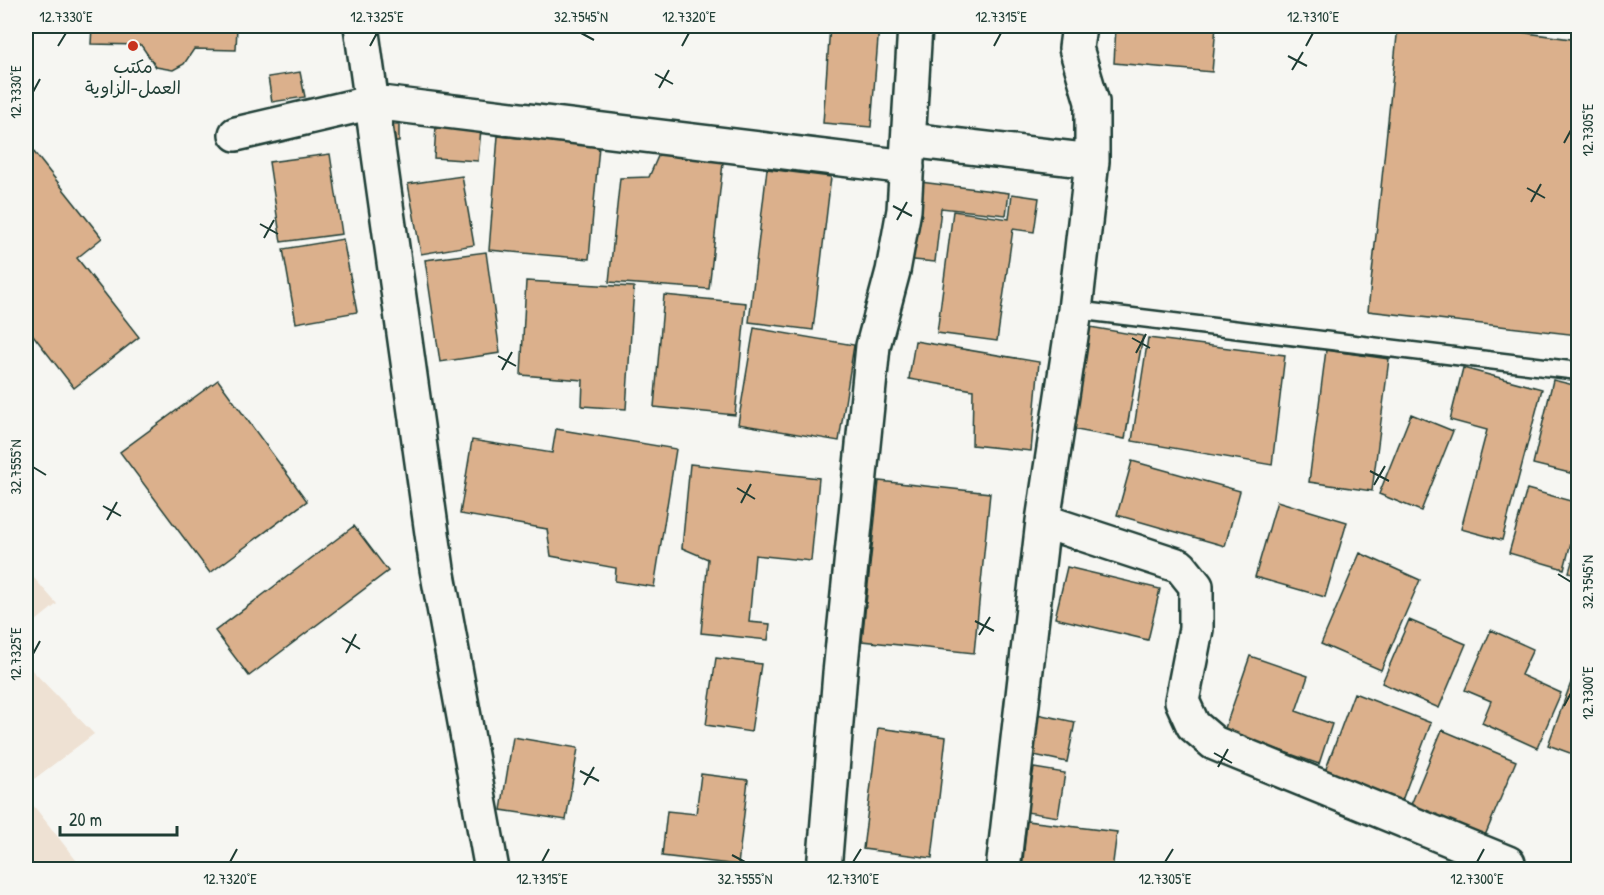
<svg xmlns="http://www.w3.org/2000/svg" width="1604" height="895" font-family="'Patrick Hand','Playpen Sans Arabic',sans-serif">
<rect width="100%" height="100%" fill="#f6f6f2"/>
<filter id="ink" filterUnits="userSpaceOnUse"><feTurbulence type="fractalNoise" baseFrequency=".0167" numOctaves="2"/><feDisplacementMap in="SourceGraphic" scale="12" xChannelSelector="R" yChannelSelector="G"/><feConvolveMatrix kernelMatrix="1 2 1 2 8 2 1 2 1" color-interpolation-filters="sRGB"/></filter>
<g filter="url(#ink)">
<path fill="#eee1d3" d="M 26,569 L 57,604 L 26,629 Z
M 26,664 L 94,734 L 26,785 Z
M 26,796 L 83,869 L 26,869 Z"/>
<path fill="#dbb08c" stroke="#1f3d34" stroke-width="1.5" d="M 92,26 L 237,26 L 236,50 L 194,49 L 184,64 L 173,70 L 156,67 L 141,45 L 91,44 Z
M 830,26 L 879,26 L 871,127 L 823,123 Z
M 1116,26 L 1216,26 L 1212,72 L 1114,63 Z
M 1398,26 L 1476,26 L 1578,40 L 1578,335 L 1368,311 Z
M 300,72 L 305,97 L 272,102 L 268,77 Z
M 384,125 L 399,125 L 399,142 L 384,142 Z
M 436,126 L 481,129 L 478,161 L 434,158 Z
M 498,136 L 599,146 L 589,259 L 489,250 Z
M 662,147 L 724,154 L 709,289 L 609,282 L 620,178 L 649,177 Z
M 33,151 L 102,238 L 77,258 L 139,337 L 74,388 L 26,326 L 26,156 Z
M 330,154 L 342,234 L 281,242 L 269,162 Z
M 767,169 L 831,177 L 813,330 L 749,322 Z
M 462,176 L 474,245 L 421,254 L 408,184 Z
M 912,181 L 1009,193 L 1006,215 L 941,208 L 935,262 L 903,259 Z
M 1012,194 L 1039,198 L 1034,232 L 1013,229 L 997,341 L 937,333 L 953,211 L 1009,219 Z
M 343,239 L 357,312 L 296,323 L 283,249 Z
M 486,252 L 500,353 L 440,362 L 425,260 Z
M 526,281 L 634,287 L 626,409 L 582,406 L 583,380 L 521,375 Z
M 664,295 L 746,303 L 735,415 L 654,407 Z
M 1090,327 L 1143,336 L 1125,439 L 1071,429 Z
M 754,328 L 854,345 L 839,441 L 738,424 Z
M 1148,338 L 1285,355 L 1272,465 L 1132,441 Z
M 915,341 L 1039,362 L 1031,451 L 972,445 L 973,390 L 909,379 Z
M 1326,350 L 1389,359 L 1372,491 L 1309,482 Z
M 1463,368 L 1542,389 L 1502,540 L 1461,529 L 1487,430 L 1450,420 Z
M 218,380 L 307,501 L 210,573 L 120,452 Z
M 1553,380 L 1578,386 L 1578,475 L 1533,464 Z
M 1411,414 L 1453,431 L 1421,511 L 1379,494 Z
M 556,429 L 676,449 L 654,587 L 615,581 L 616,568 L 551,556 L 547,529 L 460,514 L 472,440 L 552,453 Z
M 1132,461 L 1240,491 L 1225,546 L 1117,515 Z
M 690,464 L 819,478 L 811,561 L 755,555 L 749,622 L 770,624 L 768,640 L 701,633 L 708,559 L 682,548 Z
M 879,481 L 990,493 L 974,653 L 862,641 Z
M 1527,489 L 1578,503 L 1578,516 L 1564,569 L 1509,553 Z
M 1277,501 L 1347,522 L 1325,597 L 1255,577 Z
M 354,526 L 388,571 L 249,676 L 215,631 Z
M 1578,542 L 1578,575 L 1569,572 Z
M 1360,553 L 1420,580 L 1381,670 L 1321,644 Z
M 1067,567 L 1160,589 L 1148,640 L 1055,618 Z
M 1409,620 L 1466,644 L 1439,708 L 1382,683 Z
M 1491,630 L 1533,649 L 1521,675 L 1561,693 L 1537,748 L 1482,723 L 1491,701 L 1465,690 Z
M 1250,656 L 1308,676 L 1296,711 L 1332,724 L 1319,764 L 1224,731 Z
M 716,658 L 761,664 L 751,732 L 706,725 Z
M 1575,672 L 1578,674 L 1578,756 L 1548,745 Z
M 1354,693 L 1431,723 L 1401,803 L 1324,774 Z
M 1037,714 L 1075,722 L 1067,762 L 1029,754 Z
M 878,728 L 946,737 L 932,858 L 863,849 Z
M 1442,730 L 1516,761 L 1484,838 L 1410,807 Z
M 513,737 L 578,748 L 566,820 L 501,810 Z
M 1034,768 L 1065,773 L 1058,817 L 1026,812 Z
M 701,774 L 748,780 L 738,865 L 662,856 L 667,811 L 696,814 Z
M 1027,821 L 1117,832 L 1112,870 L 1022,870 Z"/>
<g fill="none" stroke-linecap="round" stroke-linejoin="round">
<defs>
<path id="lane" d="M 1075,310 L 1578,371"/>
<path id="street" d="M 361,26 L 437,569 L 492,870
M 236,134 L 373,102 L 907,167
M 909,140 L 1092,161
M 1043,521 L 1180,566 L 1196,586 L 1196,629 L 1182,701 L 1193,725 L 1214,743 L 1508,863
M 824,870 L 840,673 L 873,346 L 893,271 L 904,210 L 915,26
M 1003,870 L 1043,521 L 1075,310 L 1092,161 L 1092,102 L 1076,48 L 1079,26"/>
</defs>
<use href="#lane" stroke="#1f3d34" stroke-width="21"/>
<use href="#street" stroke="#1f3d34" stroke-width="38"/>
<use href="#lane" stroke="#f6f6f2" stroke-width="16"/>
<use href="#street" stroke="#f6f6f2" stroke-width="33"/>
</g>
</g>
<path fill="none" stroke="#1f3d34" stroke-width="2" d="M 581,33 L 594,40M 58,46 L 66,33M 370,46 L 377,33M 682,46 L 689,33M 994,46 L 1001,33M 1306,46 L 1313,33M 1288,56 L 1307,66M 1292,70 L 1303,52M 655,74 L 673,84M 659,88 L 669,70M 33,92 L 40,79M 1564,143 L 1571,130M 1527,188 L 1545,198M 1531,202 L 1541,184M 893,206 L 912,216M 897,220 L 907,202M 260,224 L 278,234M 264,238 L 274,220M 1132,338 L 1150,348M 1136,353 L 1146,334M 498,356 L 516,366M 502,370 L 512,352M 33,467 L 46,475M 1370,471 L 1389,481M 1374,485 L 1385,466M 737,488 L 755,499M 741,503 L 751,484M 103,506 L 121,516M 107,520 L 117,502M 1558,574 L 1571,582M 975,621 L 994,631M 979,635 L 990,617M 342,638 L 360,649M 346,653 L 356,634M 33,654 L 40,641M 1564,706 L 1571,693M 1214,753 L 1232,763M 1218,767 L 1228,749M 580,771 L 599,781M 584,785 L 594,767M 732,855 L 745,862M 230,862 L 237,849M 542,862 L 549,849M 853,862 L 861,849M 1165,862 L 1173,849M 1477,862 L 1484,849"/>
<circle fill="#c8321e" stroke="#f6f6f2" stroke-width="2" cx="133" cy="46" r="6"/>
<g text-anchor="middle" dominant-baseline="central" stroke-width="4.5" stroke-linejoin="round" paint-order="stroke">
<g font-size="18" fill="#1f3d34" stroke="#f6f6f2">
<text x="133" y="66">مكتب<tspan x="133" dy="21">العمل-الزاوية</tspan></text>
</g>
</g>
<rect width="1604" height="895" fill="none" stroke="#f6f6f2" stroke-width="66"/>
<path d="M60 826v9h117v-9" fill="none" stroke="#1f3d34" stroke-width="3"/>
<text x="69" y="826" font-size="18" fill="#1f3d34" stroke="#f6f6f2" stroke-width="4.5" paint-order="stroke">20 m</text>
<rect x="33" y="33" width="1538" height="829" fill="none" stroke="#1f3d34" stroke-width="2"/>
<g font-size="15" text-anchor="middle" fill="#1f3d34">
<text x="66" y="22">12.7330°E</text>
<text x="377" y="22">12.7325°E</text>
<text x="581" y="22">32.7545°N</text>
<text x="689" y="22">12.7320°E</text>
<text x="1001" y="22">12.7315°E</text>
<text x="1313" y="22">12.7310°E</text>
<text transform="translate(16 92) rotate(-90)" y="5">12.7330°E</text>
<text transform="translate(1588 130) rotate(-90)" y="5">12.7305°E</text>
<text transform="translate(16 467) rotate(-90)" y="5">32.7555°N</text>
<text transform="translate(1588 582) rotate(-90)" y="5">32.7545°N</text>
<text transform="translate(16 654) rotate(-90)" y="5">12.7325°E</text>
<text transform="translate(1588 693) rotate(-90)" y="5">12.7300°E</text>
<text x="230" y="884">12.7320°E</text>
<text x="542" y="884">12.7315°E</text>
<text x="745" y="884">32.7555°N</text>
<text x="853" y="884">12.7310°E</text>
<text x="1165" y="884">12.7305°E</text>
<text x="1477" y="884">12.7300°E</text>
</g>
</svg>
